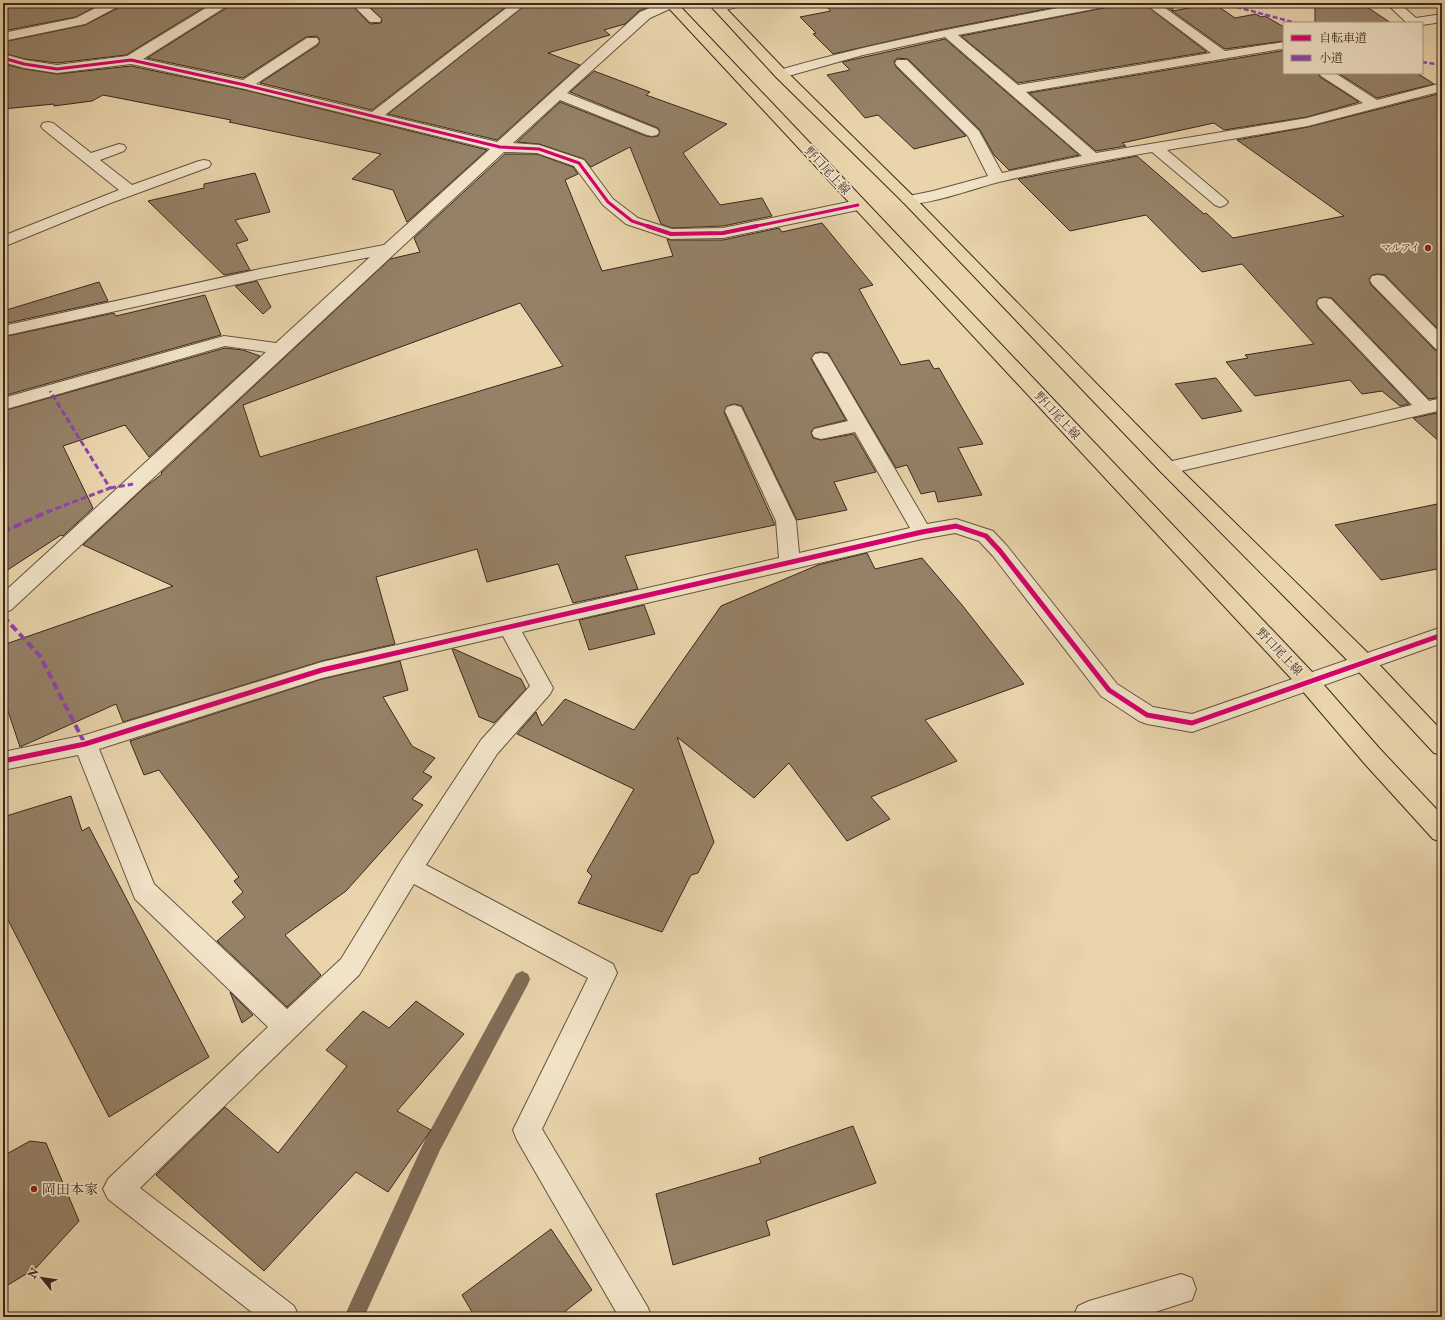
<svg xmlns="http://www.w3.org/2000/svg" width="1445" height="1320" font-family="'IM FELL Double Pica','Noto Serif JP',serif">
<rect width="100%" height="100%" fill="#e9d4ab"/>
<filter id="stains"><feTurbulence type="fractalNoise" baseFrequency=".005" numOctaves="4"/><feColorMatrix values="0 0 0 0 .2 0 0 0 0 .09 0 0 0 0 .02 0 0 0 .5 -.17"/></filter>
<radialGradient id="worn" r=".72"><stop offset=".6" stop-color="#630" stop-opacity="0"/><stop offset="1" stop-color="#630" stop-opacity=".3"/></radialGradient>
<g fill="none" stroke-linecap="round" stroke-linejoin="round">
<path fill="#806c56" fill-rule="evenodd" d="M 522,971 L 528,974 L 530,979 L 528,984 L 440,1150 L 364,1317 L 344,1317 L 426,1138 L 516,974 Z"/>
</g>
<path fill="#958167" stroke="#3a281e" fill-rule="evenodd" d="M 3,3 L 102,3 L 76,17 L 3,31 Z
M 122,3 L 211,3 L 126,55 L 57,63 L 25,59 L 3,53 L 3,42 L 85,25 L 120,7 Z
M 230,3 L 350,3 L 370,24 L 381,23 L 382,19 L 366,3 L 511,3 L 372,110 L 260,83 L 318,45 L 320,40 L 317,36 L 306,37 L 243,78 L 147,58 L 228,7 Z
M 528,3 L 658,3 L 639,11 L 625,24 L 604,30 L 610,35 L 548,53 L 580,65 L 497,140 L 388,114 Z
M 822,3 L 1076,3 L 929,32 L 833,54 L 813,34 L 816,33 L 800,17 L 831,11 Z
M 1111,3 L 1143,3 L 1207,52 L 1018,83 L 961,36 L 1104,8 L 1109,7 Z
M 1161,3 L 1172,3 L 1173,11 L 1209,4 L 1214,8 L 1219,7 L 1235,18 L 1256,14 L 1261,17 L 1265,16 L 1284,27 L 1284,41 L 1225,49 Z
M 1315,3 L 1361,3 L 1391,23 L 1315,23 Z
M 945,39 L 1079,155 L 1009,170 L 994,155 L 980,130 L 908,59 L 897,58 L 894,62 L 896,67 L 966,136 L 914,149 L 878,115 L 865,118 L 827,75 L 850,70 L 842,62 Z
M 1281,51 L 1284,51 L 1284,73 L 1318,73 L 1320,77 L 1359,102 L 1307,117 L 1224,130 L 1214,123 L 1122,143 L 1126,146 L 1096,151 L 1029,93 Z
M 3,64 L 24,69 L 57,74 L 131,66 L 245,90 L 487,150 L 407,222 L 393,190 L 352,179 L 381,154 L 229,122 L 231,120 L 103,95 L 92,101 L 54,106 L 54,104 L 3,109 Z
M 594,71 L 650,92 L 646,95 L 727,124 L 683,153 L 720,205 L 762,198 L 772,216 L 723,226 L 672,228 L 661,224 L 630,147 L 591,167 L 584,159 L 539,144 L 517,142 L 560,102 L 646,136 L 652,137 L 658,136 L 660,131 L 658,128 L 570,92 Z
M 1338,73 L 1417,73 L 1434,84 L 1377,98 Z
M 1442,93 L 1442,333 L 1385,275 L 1378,274 L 1372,275 L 1369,279 L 1371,285 L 1435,350 L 1442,351 L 1442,397 L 1429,399 L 1332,298 L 1325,297 L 1319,298 L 1316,302 L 1318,308 L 1409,404 L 1400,406 L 1382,391 L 1362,394 L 1350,380 L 1255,396 L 1226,362 L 1248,358 L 1245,355 L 1314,344 L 1242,264 L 1202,272 L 1146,215 L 1070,231 L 1018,179 L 1137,156 L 1204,214 L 1206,213 L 1233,238 L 1344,216 L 1237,140 L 1308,127 Z
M 505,154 L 537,154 L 573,167 L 578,174 L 565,180 L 602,271 L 673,256 L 667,239 L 671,240 L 723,240 L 779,228 L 782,232 L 822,223 L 873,285 L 859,289 L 901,365 L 929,360 L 934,369 L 939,368 L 983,444 L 958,448 L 982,495 L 938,502 L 935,491 L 921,494 L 907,465 L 896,468 L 828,353 L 821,352 L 815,353 L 811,359 L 846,420 L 814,428 L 811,432 L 813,438 L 821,440 L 854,434 L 876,472 L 834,482 L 847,510 L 797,520 L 742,406 L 734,404 L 727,406 L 724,412 L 775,525 L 625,556 L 638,589 L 573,603 L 558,564 L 487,582 L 477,549 L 376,577 L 395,644 L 322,661 L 123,722 L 116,704 L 20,747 L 3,696 L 3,645 L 173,586 L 83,545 L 145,487 L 162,474 L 161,473 L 390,259 L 420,252 L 414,238 ZM 520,303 L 563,366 L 260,457 L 243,405 Z
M 255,173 L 270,212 L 235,220 L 248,240 L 236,244 L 250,270 L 224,275 L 148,201 L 204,188 L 204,184 Z
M 257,281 L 271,307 L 263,314 L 235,286 Z
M 99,282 L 108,301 L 3,324 L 3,311 Z
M 205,295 L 221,335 L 3,396 L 3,337 L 114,313 L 116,316 Z
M 225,348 L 243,350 L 260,356 L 149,457 L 125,425 L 63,446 L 93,508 L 63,536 L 61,535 L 3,573 L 3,411 Z
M 1216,378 L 1242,411 L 1202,419 L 1175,384 Z
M 1442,412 L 1442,444 L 1413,418 Z
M 1442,503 L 1442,568 L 1381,580 L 1335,525 Z
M 867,553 L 875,569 L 922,558 L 962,605 L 1024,684 L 925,720 L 957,761 L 871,797 L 890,819 L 847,841 L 789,763 L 754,798 L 677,737 L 714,842 L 698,873 L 691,875 L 662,932 L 578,903 L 592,876 L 587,871 L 634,789 L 517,734 L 536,712 L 542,726 L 565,699 L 634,730 L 721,606 L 818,565 Z
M 644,605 L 655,634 L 589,650 L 579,620 Z
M 452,649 L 454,649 L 521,679 L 526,689 L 494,723 L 479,717 Z
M 400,661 L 408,690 L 383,697 L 412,746 L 435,758 L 423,772 L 432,777 L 412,799 L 423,805 L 346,891 L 285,935 L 321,975 L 287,1007 L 217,941 L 245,917 L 232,902 L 243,892 L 234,881 L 239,877 L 159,770 L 144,775 L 130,741 L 322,679 Z
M 71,796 L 82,831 L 89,827 L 209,1057 L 109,1117 L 3,910 L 3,817 Z
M 230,992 L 253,1015 L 242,1023 Z
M 416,1001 L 464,1034 L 397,1111 L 431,1130 L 388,1192 L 356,1172 L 264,1271 L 156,1175 L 225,1107 L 278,1153 L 347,1066 L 326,1050 L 363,1011 L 389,1028 Z
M 853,1126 L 876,1183 L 766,1221 L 770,1235 L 673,1265 L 656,1194 L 761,1163 L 759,1158 Z
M 30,1141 L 46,1143 L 79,1221 L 36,1268 L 3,1288 L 3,1156 Z
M 551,1229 L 592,1290 L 558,1317 L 475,1317 L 462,1295 Z"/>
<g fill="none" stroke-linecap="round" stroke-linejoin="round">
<defs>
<path id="minor" d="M 105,3 L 121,3 L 119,6 L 85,24 L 3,41 L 3,33 L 76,18 Z
M 214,3 L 229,3 L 227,6 L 143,59 L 243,80 L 307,38 L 317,38 L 319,41 L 317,44 L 256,84 L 372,112 L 513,3 L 527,3 L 385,115 L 497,142 L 640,12 L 662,3 L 676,3 L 674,7 L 650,18 L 567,93 L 657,129 L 659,132 L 657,135 L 652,136 L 647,135 L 560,100 L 513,143 L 539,145 L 584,160 L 613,199 L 638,218 L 672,229 L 723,228 L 858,200 L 863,202 L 866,205 L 863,208 L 858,210 L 723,238 L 671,239 L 626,224 L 603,205 L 574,166 L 537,153 L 504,152 L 11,610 L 3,613 L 3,593 L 266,352 L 225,346 L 3,410 L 3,398 L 224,336 L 276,343 L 370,257 L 260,279 L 3,336 L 3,326 L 260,269 L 384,245 L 490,149 L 245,89 L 131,64 L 57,73 L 24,68 L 3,62 L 3,54 L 25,60 L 57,65 L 127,56 Z
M 351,3 L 364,3 L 381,19 L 380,22 L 370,22 Z
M 719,3 L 742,3 L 740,6 C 732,8 722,12 714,10 L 712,7 L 714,4 Z
M 1084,3 L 1110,3 L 1108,6 L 1104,7 L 958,35 L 1018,85 L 1211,53 L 1144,3 L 1158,3 L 1225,51 L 1284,42 L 1284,50 L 1281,49 L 1026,92 L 1096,153 L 1307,118 L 1363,103 L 1321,76 L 1319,73 L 1335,73 L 1377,100 L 1442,83 L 1442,91 L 1308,126 L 1167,150 L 1225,199 L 1228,202 L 1225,205 L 1220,207 L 1215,205 L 1152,152 C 1101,161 1049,170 999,182 C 978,187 922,208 904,203 L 901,200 L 904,197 L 933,191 L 988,176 L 968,136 L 897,66 L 895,63 L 897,60 L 907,60 L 979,131 L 1002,173 L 1082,156 L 945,37 L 863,55 L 781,78 L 776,77 L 774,74 L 776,71 C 877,41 981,23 1084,3 Z
M 1386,3 L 1399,3 L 1416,18 L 1442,14 L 1442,22 L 1422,25 L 1422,23 L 1407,23 Z
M 48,122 L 53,123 L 91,153 L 119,144 L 124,145 L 126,148 L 124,151 L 100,160 L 132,185 L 199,161 L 204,160 L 209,161 L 211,164 L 209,167 L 108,204 L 3,247 L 3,236 L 119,190 L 43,129 L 41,126 L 43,123 Z
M 1378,275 L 1384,276 L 1442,335 L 1442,350 L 1436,349 L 1372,284 L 1370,280 L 1372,276 Z
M 1325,298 L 1331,299 L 1429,401 L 1442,398 L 1442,410 L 1168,474 L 1161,472 L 1158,468 L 1161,464 L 1168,462 L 1412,405 L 1319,307 L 1317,303 L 1319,299 Z
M 821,353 L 827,354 L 830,358 L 927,524 L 956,519 L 993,531 L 1007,546 L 1117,684 L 1153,707 L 1192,714 L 1442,627 L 1442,643 L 1192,732 L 1147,724 L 1139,721 L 1101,696 L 993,556 L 979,541 L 955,533 L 922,539 L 522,632 L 553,688 L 550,694 L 497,754 L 426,865 L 613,964 L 617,973 L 542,1129 L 647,1306 L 652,1317 L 619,1317 L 517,1140 L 513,1130 L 588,978 L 414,884 L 359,975 L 140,1188 L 294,1306 L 299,1317 L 258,1317 L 108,1199 L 103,1189 L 108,1179 L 268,1027 L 135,899 L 78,755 L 3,770 L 3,752 L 85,735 L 322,662 L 779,558 L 776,521 L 725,411 L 727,407 L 734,405 L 741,407 L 743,411 L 796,521 L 799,553 L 910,528 L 855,432 L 821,439 L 814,437 L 812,433 L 814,429 L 848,421 L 812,358 L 815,354 ZM 503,636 L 530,686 L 481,740 L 401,861 L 341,959 L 287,1009 L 154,884 L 99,749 L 322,678 Z
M 1181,1274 L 1192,1278 L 1196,1289 L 1192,1300 L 1140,1317 L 1073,1317 L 1078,1306 L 1089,1301 Z"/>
<path id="major" d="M 664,3 L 677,3 L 1316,676 L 1380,749 L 1442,815 L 1442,842 L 1433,839 L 1364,763 L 1300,688 Z
M 708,3 L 721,3 L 786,71 L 914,197 L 1175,464 L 1373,658 L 1442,731 L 1442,755 L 1434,753 L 1357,670 L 1161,472 L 904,203 L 776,77 Z"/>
</defs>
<use href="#minor" stroke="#665341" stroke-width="2"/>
<use href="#major" stroke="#3a281e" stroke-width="2"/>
<use href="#minor" fill="#f1e3c8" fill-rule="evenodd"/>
<use href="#major" fill="#e9d4ab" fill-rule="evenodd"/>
<path stroke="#8e44ad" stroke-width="2.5" stroke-dasharray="5 2.5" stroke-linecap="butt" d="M 1222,3 L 1296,23
M 1422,62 L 1442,65"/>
<path stroke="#8e44ad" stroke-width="3" stroke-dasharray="6 3" stroke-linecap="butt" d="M 110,488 L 133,484
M 47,512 L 110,488 L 50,391"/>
<path stroke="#8e44ad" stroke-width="4" stroke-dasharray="8 4" stroke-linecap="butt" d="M 3,532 L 49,511
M 3,616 L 40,656 L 85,744"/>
<defs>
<path id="cycleway-far2" d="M 3,58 L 24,64 L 57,69 L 131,60 L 245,85 L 500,147 L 539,149 L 579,163 L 608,202 L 632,221 L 650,227
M 752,227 L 858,205"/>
<path id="cycleway-far1" d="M 647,226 L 671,234 L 723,233 L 757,226"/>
<path id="cycleway" d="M 3,761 L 85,744 L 322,670 L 922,532 L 956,526 L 986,536 L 1000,551 L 1109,690 L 1147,715 L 1192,723 L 1442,635"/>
</defs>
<use href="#cycleway-far2" stroke="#f1e3c8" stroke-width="4.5"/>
<use href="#cycleway-far1" stroke="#f1e3c8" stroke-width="6"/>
<use href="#cycleway" stroke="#f1e3c8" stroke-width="8"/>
<use href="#cycleway-far2" stroke="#d6006c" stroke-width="3"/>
<use href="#cycleway-far1" stroke="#d6006c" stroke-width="4"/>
<use href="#cycleway" stroke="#d6006c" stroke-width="5"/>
</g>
<g fill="#8f2418" stroke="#f1e3c8" stroke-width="1.5">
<circle cx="1428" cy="248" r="4"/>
<circle cx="34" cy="1189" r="4"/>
</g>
<g text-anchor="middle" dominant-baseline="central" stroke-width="3.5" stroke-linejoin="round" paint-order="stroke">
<g font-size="10" fill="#3a281e" stroke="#f1e3c8" text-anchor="end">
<text x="1420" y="248">マルアイ</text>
</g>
<g font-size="12" fill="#3a281e" stroke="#f1e3c8">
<text transform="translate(827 171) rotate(47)">野口尾上線</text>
<text transform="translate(1057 416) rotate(47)">野口尾上線</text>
<text transform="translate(1279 652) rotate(46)">野口尾上線</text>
</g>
<g font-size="14" fill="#3a281e" stroke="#f1e3c8" text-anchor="start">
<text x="42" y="1189">岡田本家</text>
</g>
</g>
<rect width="1445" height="1320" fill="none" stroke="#e9d4ab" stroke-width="16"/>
<rect x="4" y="4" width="1437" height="1312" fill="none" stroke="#3a281e" stroke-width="2"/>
<rect x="8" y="8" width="1429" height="1304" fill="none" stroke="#3a281e"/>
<rect x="1283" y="22" width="140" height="52" fill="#f1e3c8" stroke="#a89884"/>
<rect x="1291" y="35" width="20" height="6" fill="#d6006c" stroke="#a89884"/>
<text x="1319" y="42" font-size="12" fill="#3a281e">自転車道</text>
<rect x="1291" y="55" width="20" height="6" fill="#8e44ad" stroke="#a89884"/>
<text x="1319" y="62" font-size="12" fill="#3a281e">小道</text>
<g transform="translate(42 1278) rotate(300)" stroke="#f1e3c8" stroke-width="3" paint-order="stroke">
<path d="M0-3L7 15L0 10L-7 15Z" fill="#3a281e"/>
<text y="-6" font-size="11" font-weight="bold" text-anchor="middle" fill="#3a281e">N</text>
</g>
<rect width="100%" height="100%" filter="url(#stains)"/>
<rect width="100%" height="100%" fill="url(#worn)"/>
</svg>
